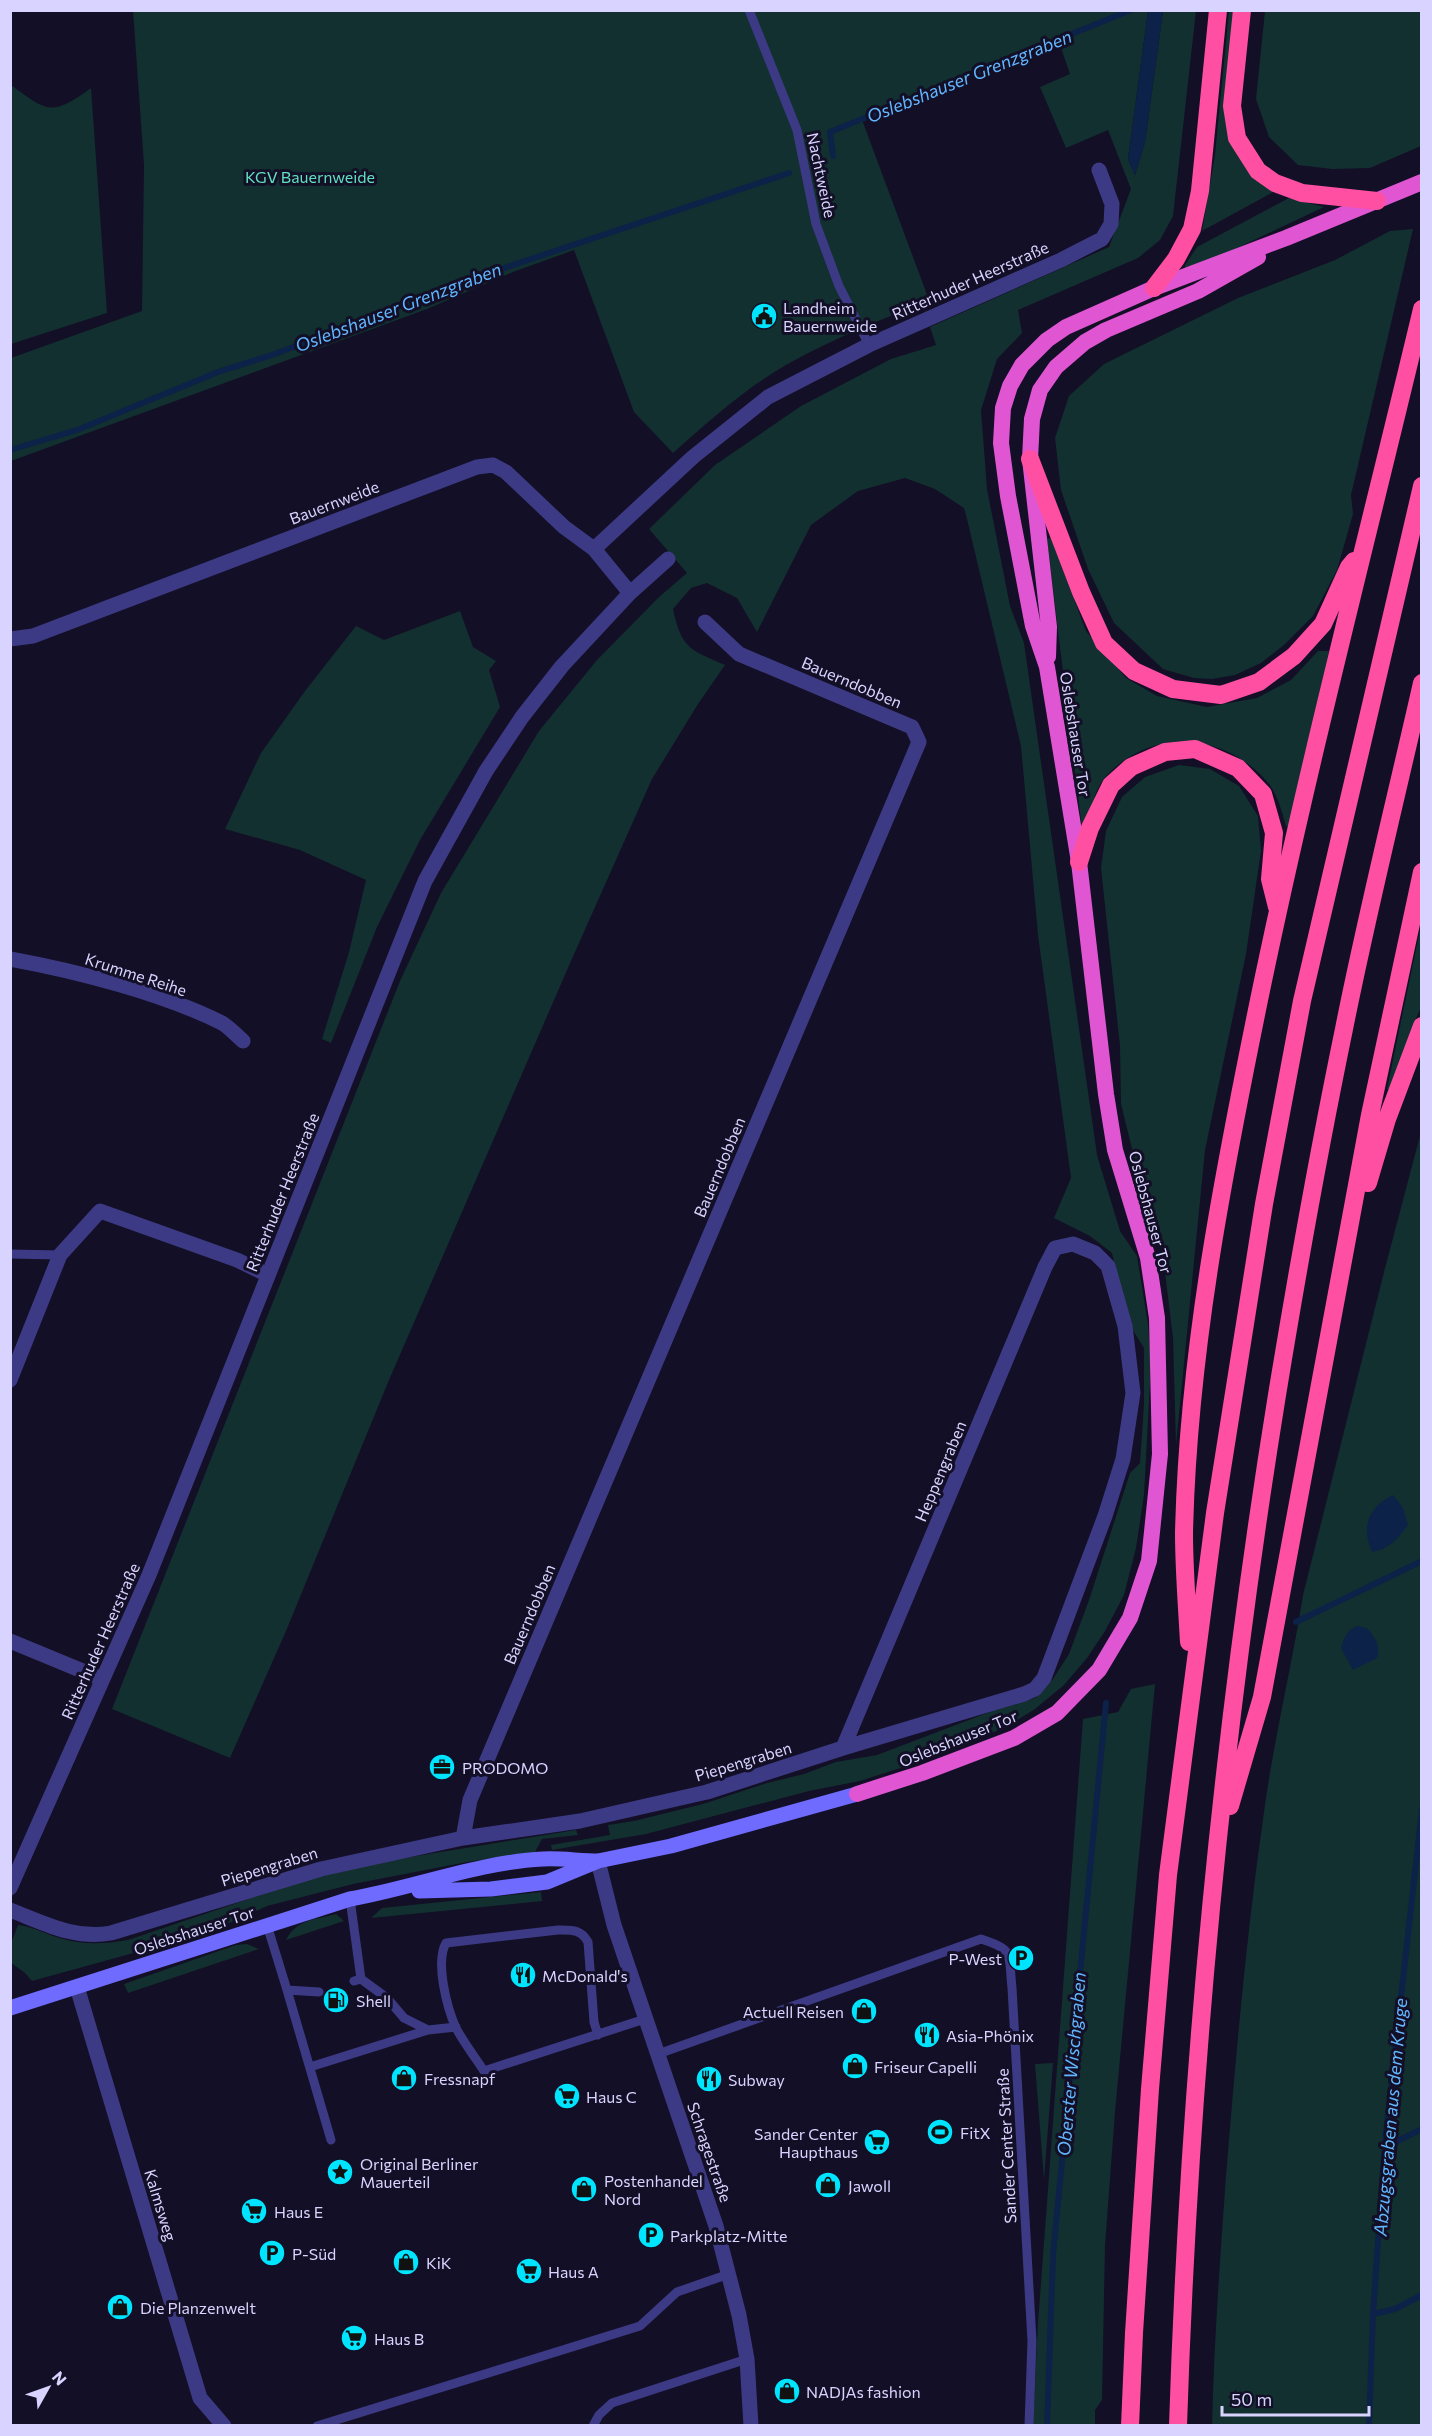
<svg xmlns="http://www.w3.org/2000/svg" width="1432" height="2436" font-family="Commissioner,sans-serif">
<rect width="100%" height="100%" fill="#130f26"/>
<path fill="#12302f" d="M 133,11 L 1148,11 L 1128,159 L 1135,175 L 1145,142 L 1163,11 L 1196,11 L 1173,216 L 1160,240 L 1138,258 L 1018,310 L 1022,333 L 997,359 L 981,410 L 987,489 L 1010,606 L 1024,643 L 1097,1155 L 1120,1231 L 1137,1256 L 1148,1324 L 1151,1364 L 1144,1495 L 1136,1548 L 1124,1595 L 1105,1631 L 1087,1658 L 1064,1685 L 1035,1709 L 1006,1727 L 928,1759 L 860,1781 L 809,1791 L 646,1834 L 552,1850 L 551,1845 L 610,1835 L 608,1825 L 634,1821 L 703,1804 L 767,1783 L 804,1774 L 836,1762 L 877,1755 L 995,1710 L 1035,1698 L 1053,1679 L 1069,1654 L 1089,1600 L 1130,1473 L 1140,1463 L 1144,1404 L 1144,1348 L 1129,1324 L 1112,1253 L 1090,1236 L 1054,1218 L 1071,1178 L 1038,935 L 1021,746 L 967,519 L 964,508 L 935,489 L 905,478 L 858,491 L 811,525 L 757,632 L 737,598 L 707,583 L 691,588 L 673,609 C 682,649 689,649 725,665 L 698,704 L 652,779 L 571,961 L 389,1380 L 286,1631 L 230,1758 L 112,1709 L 400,981 L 441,893 L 539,731 L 597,660 L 659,597 L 687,573 L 649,529 L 715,465 L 801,406 L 891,359 L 936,345 L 930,327 L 1109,247 L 1131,189 L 1108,130 L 1066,148 L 1040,87 L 1070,74 L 1059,42 L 861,117 L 929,300 C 881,320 832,339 786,365 C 746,388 708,422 673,453 L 634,412 L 574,250 L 513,272 L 427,309 L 11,461 L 11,358 L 142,311 L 144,165 Z
M 1229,11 L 1236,11 L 1226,110 L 1275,191 L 1202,231 L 1215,155 Z
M 1265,11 L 1421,11 L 1421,146 L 1370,168 L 1332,169 L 1298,165 L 1269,137 L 1256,99 Z
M 11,85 C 49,113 52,116 91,88 L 107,313 L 11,344 Z
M 1289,198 L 1324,207 L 1188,271 L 1185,270 L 1185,265 L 1197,247 Z
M 1413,229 L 1351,495 L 1353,514 L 1337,570 L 1313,616 L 1285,644 L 1261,663 L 1235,675 L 1212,679 L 1194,678 L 1163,669 L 1114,623 L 1088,569 L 1061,490 L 1055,438 L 1069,396 L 1104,364 L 1238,298 L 1335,260 L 1390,231 Z
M 1051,538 L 1086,631 L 1126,678 L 1157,696 L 1207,707 L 1257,698 L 1291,680 L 1318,651 L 1329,651 L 1289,827 L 1286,826 C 1282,812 1278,796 1269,784 C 1227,733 1154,726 1107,775 C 1091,792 1093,815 1082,829 L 1047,539 Z
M 460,611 L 473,647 L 496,661 L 489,670 L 500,707 L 420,840 L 377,927 L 331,1043 L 322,1039 L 349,952 L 366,880 L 300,850 L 225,829 L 261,753 L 305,691 L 356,626 L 384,640 Z
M 1179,765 L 1210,769 L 1239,786 L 1258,816 L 1261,851 L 1246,954 L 1205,1150 L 1176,1445 L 1173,1338 L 1161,1239 L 1133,1153 L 1121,1104 L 1120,1046 L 1101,868 L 1106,831 L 1122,797 L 1145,777 Z
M 1421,925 L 1421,1007 L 1410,1033 L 1392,1089 L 1387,1089 Z
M 1421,1132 L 1421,2425 L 1212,2426 C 1214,2342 1220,2259 1226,2176 C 1236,2052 1247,1928 1265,1805 C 1275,1734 1292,1665 1303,1595 L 1384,1272 Z
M 1155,1684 L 1115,2112 L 1105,2245 L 1102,2400 L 1095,2410 L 1095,2425 L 1033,2426 L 1038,2323 L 1083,1719 L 1118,1712 L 1131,1689 Z
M 576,1830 L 578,1835 L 542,1839 L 535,1852 L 467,1862 L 353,1884 L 267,1906 L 234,1921 L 188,1938 L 32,1981 L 25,1973 L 10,1962 L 10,1946 L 18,1925 C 35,1927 47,1935 63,1939 C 85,1945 105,1944 128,1940 L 308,1879 L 398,1859 Z
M 541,1892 L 542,1901 L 371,1918 L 382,1908 Z
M 336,1914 L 344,1921 L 286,1940 C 297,1919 314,1920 336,1914 Z
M 247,1944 L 259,1949 L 128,1993 L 124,1984 L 236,1945 Z
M 1053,2063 L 1044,2180 L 1035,2064 Z"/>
<path fill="#0c2248" d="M 1148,11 L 1163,11 L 1145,142 L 1135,175 L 1128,159 Z
M 1393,1495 L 1403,1508 L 1408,1525 C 1398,1539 1389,1549 1372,1552 C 1361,1527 1368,1507 1393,1495 Z
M 1357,1626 L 1367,1628 C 1375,1638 1381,1645 1377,1658 L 1353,1670 L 1341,1648 C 1344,1638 1347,1630 1357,1626 Z"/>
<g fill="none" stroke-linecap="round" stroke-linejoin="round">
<path stroke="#0c2248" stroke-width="6" d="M 833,156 L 830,132 L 1131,10
M 10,450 L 77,430 L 218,372 L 275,354 L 465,281 L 789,173
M 1296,1622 L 1422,1561
M 1385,2147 L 1422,2129
M 1373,2314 L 1395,2309 L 1422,2295
M 1047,2426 L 1053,2255 L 1106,1703
M 1369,2426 L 1373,2314 L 1385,2141 L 1422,1809"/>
<path stroke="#3d3a85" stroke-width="9" d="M 749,10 L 797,130 L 816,224 L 839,286 L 869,345
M 10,1254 L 60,1255
M 350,1899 L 361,1979 L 354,1981
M 267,1925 L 287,1990 L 319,1992
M 361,1979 L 387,1998 L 404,2018 L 428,2030 L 456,2027
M 287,1990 L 331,2140
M 598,2035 L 594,2022 L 588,1942 C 581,1929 572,1930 558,1930 L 446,1943 C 435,1962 447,2008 456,2028 C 464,2043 475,2057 484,2071 L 645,2019
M 658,2054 L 981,1939 C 1016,1950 1008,1954 1012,1988 L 1032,2341 L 1029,2426
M 310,2067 L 428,2030
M 317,2426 L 640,2326 L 677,2292 L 729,2274
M 593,2426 L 599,2415 L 612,2403 L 747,2359"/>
<path stroke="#3d3a85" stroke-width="15" d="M 594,549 L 693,457 L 768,397 L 869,345 L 1061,260 L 1102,239 L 1111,224 L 1112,204 L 1099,170
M 10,639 L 33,636 L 477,467 L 493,465 L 506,472 L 564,527 L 594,549 L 630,593
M 10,959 C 76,971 162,993 222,1023 C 229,1027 236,1035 243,1041
M 10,1380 L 60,1255 L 100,1211 L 237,1260 L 268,1275
M 10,1641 L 102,1679
M 463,1838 L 470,1800 L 919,742 L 912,727 L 739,654 L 705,622
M 598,1861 L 614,1925 L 716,2226 L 739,2315 L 747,2359 L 751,2426
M 10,1888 L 149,1575 L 425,881 L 486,771 L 522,717 L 562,666 L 630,593 L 668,559
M 10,1910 C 44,1923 75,1940 111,1933 L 321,1869 L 463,1838 L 580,1821 L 707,1792 L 843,1748 L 1024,1694 L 1035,1689 L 1044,1678 L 1105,1516 L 1123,1459 L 1133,1393 L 1125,1326 L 1108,1266 L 1095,1253 L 1073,1244 L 1055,1248 L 1045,1267 L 843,1748
M 77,1987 L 200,2398 L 224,2426"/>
<path stroke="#6f6bff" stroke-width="15" d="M 419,1891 L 491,1889 L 547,1882 L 598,1861 L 671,1846 L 857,1794
M 10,2008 L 350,1899 C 412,1888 480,1862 543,1859 C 561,1858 580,1861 598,1861"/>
<path stroke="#e055d1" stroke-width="16" d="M 1048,657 L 1049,627 L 1030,459 L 1032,419 L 1040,390 L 1056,367 L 1085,342 L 1106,330 L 1198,291 L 1258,257
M 857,1794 L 922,1773 L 1014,1738 L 1057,1713 L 1099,1670 L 1130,1618 L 1149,1561 L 1160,1454 L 1157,1318 L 1148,1258 L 1115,1150 L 1106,1094 L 1079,862 L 1047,667 L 1033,626 L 1008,496 L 1001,443 L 1003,408 L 1010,386 L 1022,365 L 1047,340 L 1066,327 L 1154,288 L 1286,238 L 1422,182"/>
<path stroke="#ff4fa3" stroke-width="18" d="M 1242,10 L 1232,106 L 1237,138 L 1258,171 L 1275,183 L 1302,193 L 1377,201
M 1154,288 L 1176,259 L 1192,229 L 1200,191 L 1218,10
M 1030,459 L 1081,592 L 1104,643 L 1134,671 L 1173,689 L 1221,695 L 1259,682 L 1294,656 L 1323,624 L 1349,567 L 1354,561
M 1079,862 L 1090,828 L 1111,785 L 1131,767 L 1165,752 L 1195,749 L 1238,768 L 1263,794 L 1274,833 L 1270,879 L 1277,907
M 1368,1183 L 1387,1119 L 1422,1026
M 1189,1642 C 1187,1606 1184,1569 1184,1533 C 1188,1353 1223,1176 1259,1000 C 1307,768 1367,539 1422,309
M 1230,1806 L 1262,1697 L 1370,1115 L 1422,872
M 1130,2426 L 1134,2333 L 1150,2089 L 1168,1875 L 1215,1513 L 1264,1204 L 1302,1001 L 1422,486
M 1178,2426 C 1189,2081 1222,1735 1277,1395 C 1297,1273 1319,1150 1344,1029 C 1367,913 1396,798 1422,683"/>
</g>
<defs>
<symbol id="civic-disc" viewBox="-11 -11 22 22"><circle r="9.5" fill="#00e5ff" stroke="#130f26"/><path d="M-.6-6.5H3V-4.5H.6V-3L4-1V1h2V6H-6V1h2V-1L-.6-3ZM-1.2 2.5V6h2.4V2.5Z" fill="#111"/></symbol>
<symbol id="office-disc" viewBox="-11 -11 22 22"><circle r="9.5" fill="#00e5ff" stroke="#130f26"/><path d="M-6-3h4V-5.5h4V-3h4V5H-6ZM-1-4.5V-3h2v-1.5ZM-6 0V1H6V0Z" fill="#111"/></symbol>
<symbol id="parking-disc" viewBox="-11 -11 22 22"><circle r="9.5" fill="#00e5ff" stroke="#130f26"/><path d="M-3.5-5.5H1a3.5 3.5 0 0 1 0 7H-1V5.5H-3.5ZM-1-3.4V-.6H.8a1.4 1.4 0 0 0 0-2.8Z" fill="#111"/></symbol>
<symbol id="restaurant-disc" viewBox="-11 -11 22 22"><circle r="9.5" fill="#00e5ff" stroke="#130f26"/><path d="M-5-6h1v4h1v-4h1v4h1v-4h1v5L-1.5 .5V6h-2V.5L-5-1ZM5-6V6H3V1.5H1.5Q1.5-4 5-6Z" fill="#111"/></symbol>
<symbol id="fuel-disc" viewBox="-11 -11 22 22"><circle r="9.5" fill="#00e5ff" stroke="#130f26"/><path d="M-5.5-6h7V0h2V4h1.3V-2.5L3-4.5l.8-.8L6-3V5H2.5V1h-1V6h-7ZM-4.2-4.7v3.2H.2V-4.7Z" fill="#111"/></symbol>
<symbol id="shop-disc" viewBox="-11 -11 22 22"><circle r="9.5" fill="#00e5ff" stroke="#130f26"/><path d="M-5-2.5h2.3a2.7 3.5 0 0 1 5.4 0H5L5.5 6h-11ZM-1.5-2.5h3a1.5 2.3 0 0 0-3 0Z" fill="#111"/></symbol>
<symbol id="supermarket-disc" viewBox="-11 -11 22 22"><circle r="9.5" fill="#00e5ff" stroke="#130f26"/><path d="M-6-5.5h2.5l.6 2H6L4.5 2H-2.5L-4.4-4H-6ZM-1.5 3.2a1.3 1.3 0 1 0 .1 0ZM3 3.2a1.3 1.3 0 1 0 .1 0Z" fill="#111"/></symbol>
<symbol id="stadium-disc" viewBox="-11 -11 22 22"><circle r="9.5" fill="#00e5ff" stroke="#130f26"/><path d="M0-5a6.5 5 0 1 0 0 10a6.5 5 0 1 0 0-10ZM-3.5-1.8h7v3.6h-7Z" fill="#111"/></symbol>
<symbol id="sight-disc" viewBox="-11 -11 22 22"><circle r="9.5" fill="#00e5ff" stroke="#130f26"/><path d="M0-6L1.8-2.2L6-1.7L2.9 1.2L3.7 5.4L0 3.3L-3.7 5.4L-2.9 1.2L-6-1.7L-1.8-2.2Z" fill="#111"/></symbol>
</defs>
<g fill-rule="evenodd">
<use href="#civic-disc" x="749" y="301" width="30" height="30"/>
<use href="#office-disc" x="427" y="1752" width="30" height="30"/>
<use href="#parking-disc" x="1006" y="1943" width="30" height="30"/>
<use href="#restaurant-disc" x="508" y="1960" width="30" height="30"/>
<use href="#fuel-disc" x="321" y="1985" width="30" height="30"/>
<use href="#shop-disc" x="849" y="1996" width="30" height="30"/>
<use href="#restaurant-disc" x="912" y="2020" width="30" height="30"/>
<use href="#shop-disc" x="840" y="2051" width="30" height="30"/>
<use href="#shop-disc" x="389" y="2063" width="30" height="30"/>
<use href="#restaurant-disc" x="694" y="2064" width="30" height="30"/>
<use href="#supermarket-disc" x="552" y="2081" width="30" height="30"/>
<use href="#stadium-disc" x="925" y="2117" width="30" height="30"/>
<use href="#supermarket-disc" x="862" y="2127" width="30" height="30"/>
<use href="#sight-disc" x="325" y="2157" width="30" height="30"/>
<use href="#shop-disc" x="813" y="2170" width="30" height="30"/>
<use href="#shop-disc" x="569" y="2174" width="30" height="30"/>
<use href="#supermarket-disc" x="239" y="2196" width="30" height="30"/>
<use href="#parking-disc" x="636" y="2220" width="30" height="30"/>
<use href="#parking-disc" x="257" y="2238" width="30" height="30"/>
<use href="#shop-disc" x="391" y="2247" width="30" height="30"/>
<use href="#supermarket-disc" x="514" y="2256" width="30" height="30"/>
<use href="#shop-disc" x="105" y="2292" width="30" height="30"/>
<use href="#supermarket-disc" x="339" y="2323" width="30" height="30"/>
<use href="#shop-disc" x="772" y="2376" width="30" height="30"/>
</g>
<g text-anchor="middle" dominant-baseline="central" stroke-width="6" stroke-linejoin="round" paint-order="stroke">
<g font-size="16" fill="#d9d4ff" stroke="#130f26">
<text transform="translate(822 175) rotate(78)">Nachtweide</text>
<text transform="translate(970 280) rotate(-24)">Ritterhuder Heerstraße</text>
<text transform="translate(334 502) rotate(-21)">Bauernweide</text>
<text transform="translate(852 682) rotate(23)">Bauerndobben</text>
<text transform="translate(1076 734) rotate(81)">Oslebshauser Tor</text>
<text transform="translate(136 974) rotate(18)">Krumme Reihe</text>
<text transform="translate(719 1167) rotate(-67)">Bauerndobben</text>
<text transform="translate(282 1192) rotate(-68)">Ritterhuder Heerstraße</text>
<text transform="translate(1151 1212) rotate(75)">Oslebshauser Tor</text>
<text transform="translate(940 1471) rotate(-67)">Heppengraben</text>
<text transform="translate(529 1614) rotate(-67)">Bauerndobben</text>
<text transform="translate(100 1641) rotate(-66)">Ritterhuder Heerstraße</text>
<text transform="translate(958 1738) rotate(-22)">Oslebshauser Tor</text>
<text transform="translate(743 1761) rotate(-17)">Piepengraben</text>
<text transform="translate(269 1866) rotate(-17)">Piepengraben</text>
<text transform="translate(194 1930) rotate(-18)">Oslebshauser Tor</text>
<text transform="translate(1006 2146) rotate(-93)">Sander Center Straße</text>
<text transform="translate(710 2152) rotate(71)">Schragestraße</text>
<text transform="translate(161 2205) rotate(73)">Kalmsweg</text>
</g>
<g font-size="16" fill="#5fe0c0" stroke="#130f26">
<text x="310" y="176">KGV Bauernweide</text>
</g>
<g font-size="16" fill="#d9d4ff" stroke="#130f26" text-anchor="start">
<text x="783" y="307">Landheim<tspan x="783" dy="18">Bauernweide</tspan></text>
<text x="462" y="1767">PRODOMO</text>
<text x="1002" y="1958" text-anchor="end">P-West</text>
<text x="542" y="1975">McDonald's</text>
<text x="356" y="2000">Shell</text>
<text x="844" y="2011" text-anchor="end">Actuell Reisen</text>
<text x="946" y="2035">Asia-Phönix</text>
<text x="874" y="2066">Friseur Capelli</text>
<text x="424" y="2078">Fressnapf</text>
<text x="728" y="2079">Subway</text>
<text x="586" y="2096">Haus C</text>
<text x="960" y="2132">FitX</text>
<text x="858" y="2133" text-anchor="end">Sander Center<tspan x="858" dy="18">Haupthaus</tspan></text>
<text x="360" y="2163">Original Berliner<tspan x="360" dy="18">Mauerteil</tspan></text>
<text x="604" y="2180">Postenhandel<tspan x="604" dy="18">Nord</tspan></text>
<text x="848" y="2185">Jawoll</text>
<text x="274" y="2211">Haus E</text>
<text x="670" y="2235">Parkplatz-Mitte</text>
<text x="292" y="2253">P-Süd</text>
<text x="426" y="2262">KiK</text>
<text x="548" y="2271">Haus A</text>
<text x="140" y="2307">Die Planzenwelt</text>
<text x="374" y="2338">Haus B</text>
<text x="806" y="2391">NADJAs fashion</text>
</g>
<g font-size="18" font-style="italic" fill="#62b6ff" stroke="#130f26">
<text transform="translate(969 76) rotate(-22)">Oslebshauser Grenzgraben</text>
<text transform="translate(398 307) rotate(-21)">Oslebshauser Grenzgraben</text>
<text transform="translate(1071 2064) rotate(-85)">Oberster Wischgraben</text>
<text transform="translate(1390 2117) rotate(-85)">Abzugsgraben aus dem Kruge</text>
</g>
</g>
<rect width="1432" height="2436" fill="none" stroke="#d9d4ff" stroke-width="24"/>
<g transform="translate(48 2388) rotate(50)" stroke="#130f26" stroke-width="4.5" paint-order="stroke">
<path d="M0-4.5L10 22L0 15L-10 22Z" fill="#d9d4ff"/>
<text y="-9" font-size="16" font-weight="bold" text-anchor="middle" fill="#d9d4ff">N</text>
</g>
<path d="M1222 2406v9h147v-9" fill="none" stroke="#d9d4ff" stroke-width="3"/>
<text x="1231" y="2406" font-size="18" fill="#d9d4ff" stroke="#130f26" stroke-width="4.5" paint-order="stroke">50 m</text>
</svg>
